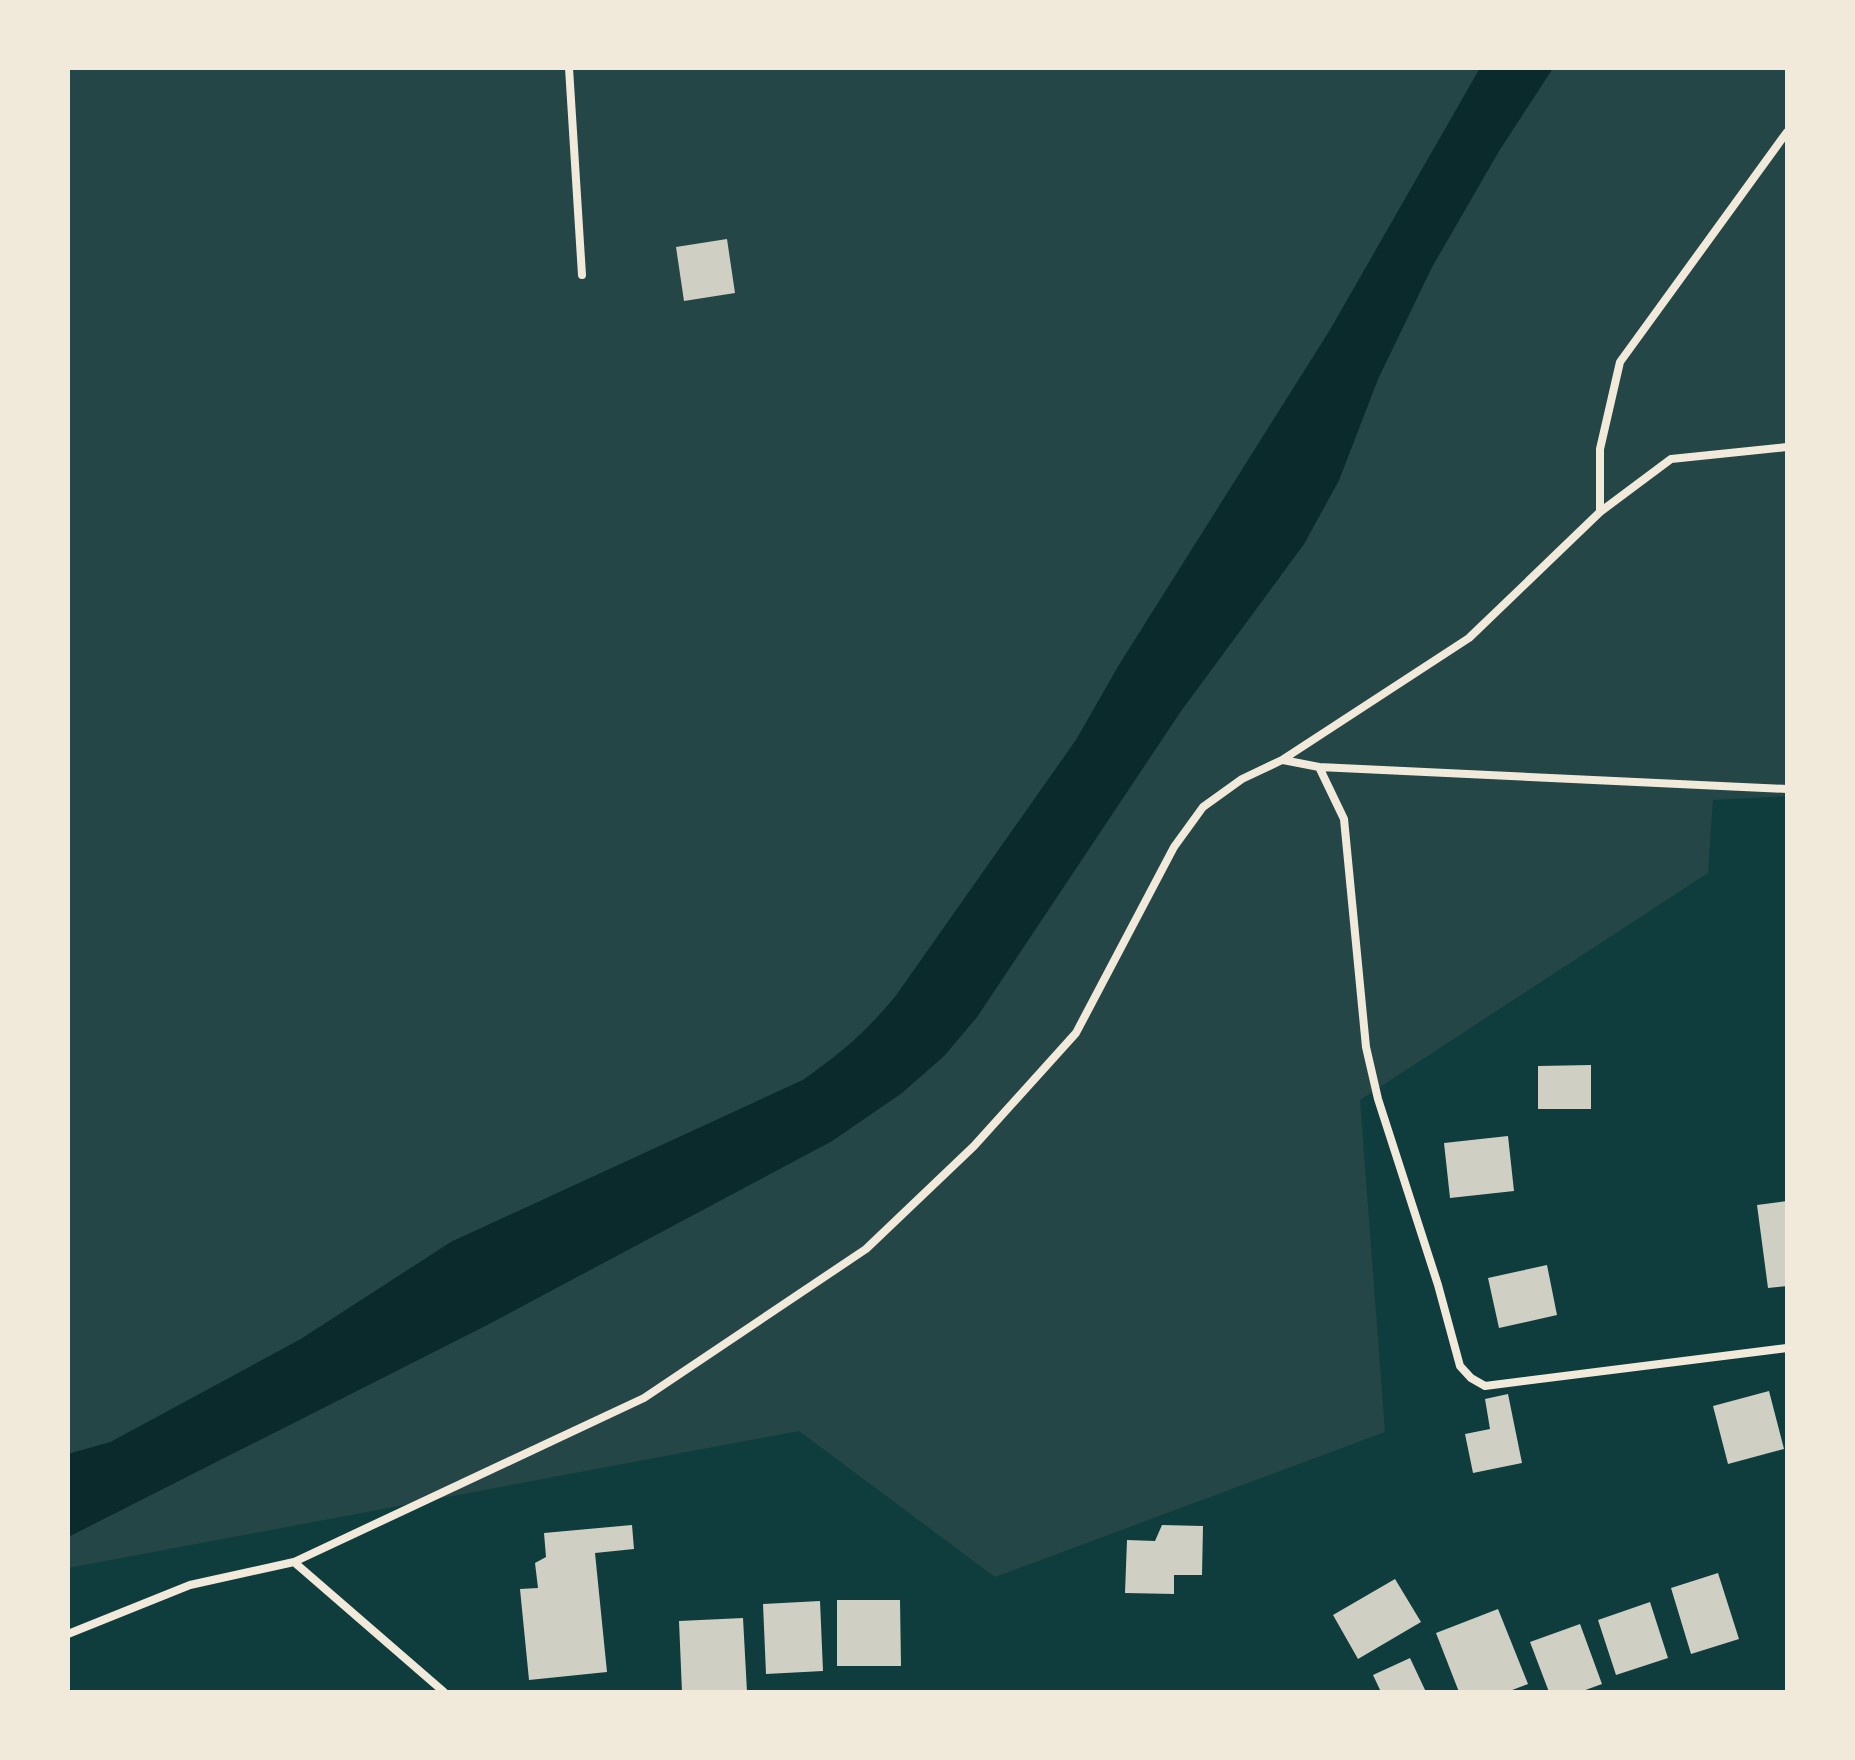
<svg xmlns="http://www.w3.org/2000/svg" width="1855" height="1760" font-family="Overpass,sans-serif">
<rect width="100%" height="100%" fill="#0f3d3e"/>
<path fill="#244646" d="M 68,68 L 1480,68 L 1330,330 L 1119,665 L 1076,740 L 895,997 C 865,1033 841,1053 803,1080 L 451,1242 L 301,1339 L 110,1442 L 68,1454 Z
M 1553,68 L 1787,68 L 1787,796 L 1713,800 L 1708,873 L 1360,1100 L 1385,1432 L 995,1577 L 799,1431 L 68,1568 L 68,1537 L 485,1326 L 832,1141 L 901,1093 L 944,1056 L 977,1017 L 1181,711 L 1304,544 L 1339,480 L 1378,379 L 1432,267 L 1499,151 Z"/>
<path fill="#0a2a2b" d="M 1480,68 L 1553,68 L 1499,151 L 1432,267 L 1378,379 L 1339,480 L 1304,544 L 1181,711 L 977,1017 L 944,1056 L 902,1093 L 832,1141 L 485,1326 L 68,1537 L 68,1454 L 111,1442 L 301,1339 L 451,1242 L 803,1080 C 841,1053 865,1033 895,997 L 1076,740 L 1119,665 L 1330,330 Z"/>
<path fill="#cfcfc3" d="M 727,239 L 735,293 L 684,301 L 676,247 Z
M 1591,1065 L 1591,1109 L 1538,1109 L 1538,1066 Z
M 1508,1136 L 1514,1191 L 1450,1198 L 1444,1143 Z
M 1787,1201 L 1787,1286 L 1768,1288 L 1757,1205 Z
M 1547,1265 L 1557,1315 L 1499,1328 L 1488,1278 Z
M 1769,1391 L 1784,1449 L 1728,1464 L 1713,1406 Z
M 1508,1394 L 1522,1463 L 1473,1473 L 1465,1434 L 1490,1429 L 1485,1399 Z
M 632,1525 L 634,1549 L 595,1553 L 607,1672 L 529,1680 L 520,1589 L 538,1588 L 535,1563 L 546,1557 L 544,1533 Z
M 1162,1525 L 1203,1526 L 1202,1575 L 1174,1575 L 1174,1594 L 1125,1593 L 1127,1540 L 1155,1541 Z
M 1718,1573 L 1739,1639 L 1691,1654 L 1671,1588 Z
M 1395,1579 L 1421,1622 L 1358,1659 L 1333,1615 Z
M 837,1600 L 900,1600 L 901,1666 L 837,1666 Z
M 820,1601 L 823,1671 L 766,1674 L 763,1604 Z
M 1650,1602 L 1668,1658 L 1616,1675 L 1598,1620 Z
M 1498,1609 L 1528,1684 L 1507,1692 L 1459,1692 L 1436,1633 Z
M 743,1618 L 747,1692 L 682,1692 L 679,1621 Z
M 1580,1624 L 1602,1684 L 1580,1692 L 1549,1692 L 1530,1642 Z
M 1410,1658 L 1426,1692 L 1381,1692 L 1373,1675 Z"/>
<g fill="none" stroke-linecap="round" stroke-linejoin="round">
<path stroke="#f1e9da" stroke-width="8" d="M 569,68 L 582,275
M 1600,512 L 1600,449 L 1620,362 L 1787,132
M 1283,760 L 1319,767 L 1344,819 L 1366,1047 L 1378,1099 L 1438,1285 L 1460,1366 L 1471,1378 L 1485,1386 L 1787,1348
M 1319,767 L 1787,789
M 294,1562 L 444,1692
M 68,1634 L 190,1585 L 294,1562 L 644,1398 L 866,1249 L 974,1146 L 1076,1033 L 1174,847 L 1203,807 L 1242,779 L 1282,760 L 1469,638 L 1600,512 L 1671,459 L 1787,447"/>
</g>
<rect width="1855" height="1760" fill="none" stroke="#f1e9da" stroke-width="140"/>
</svg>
